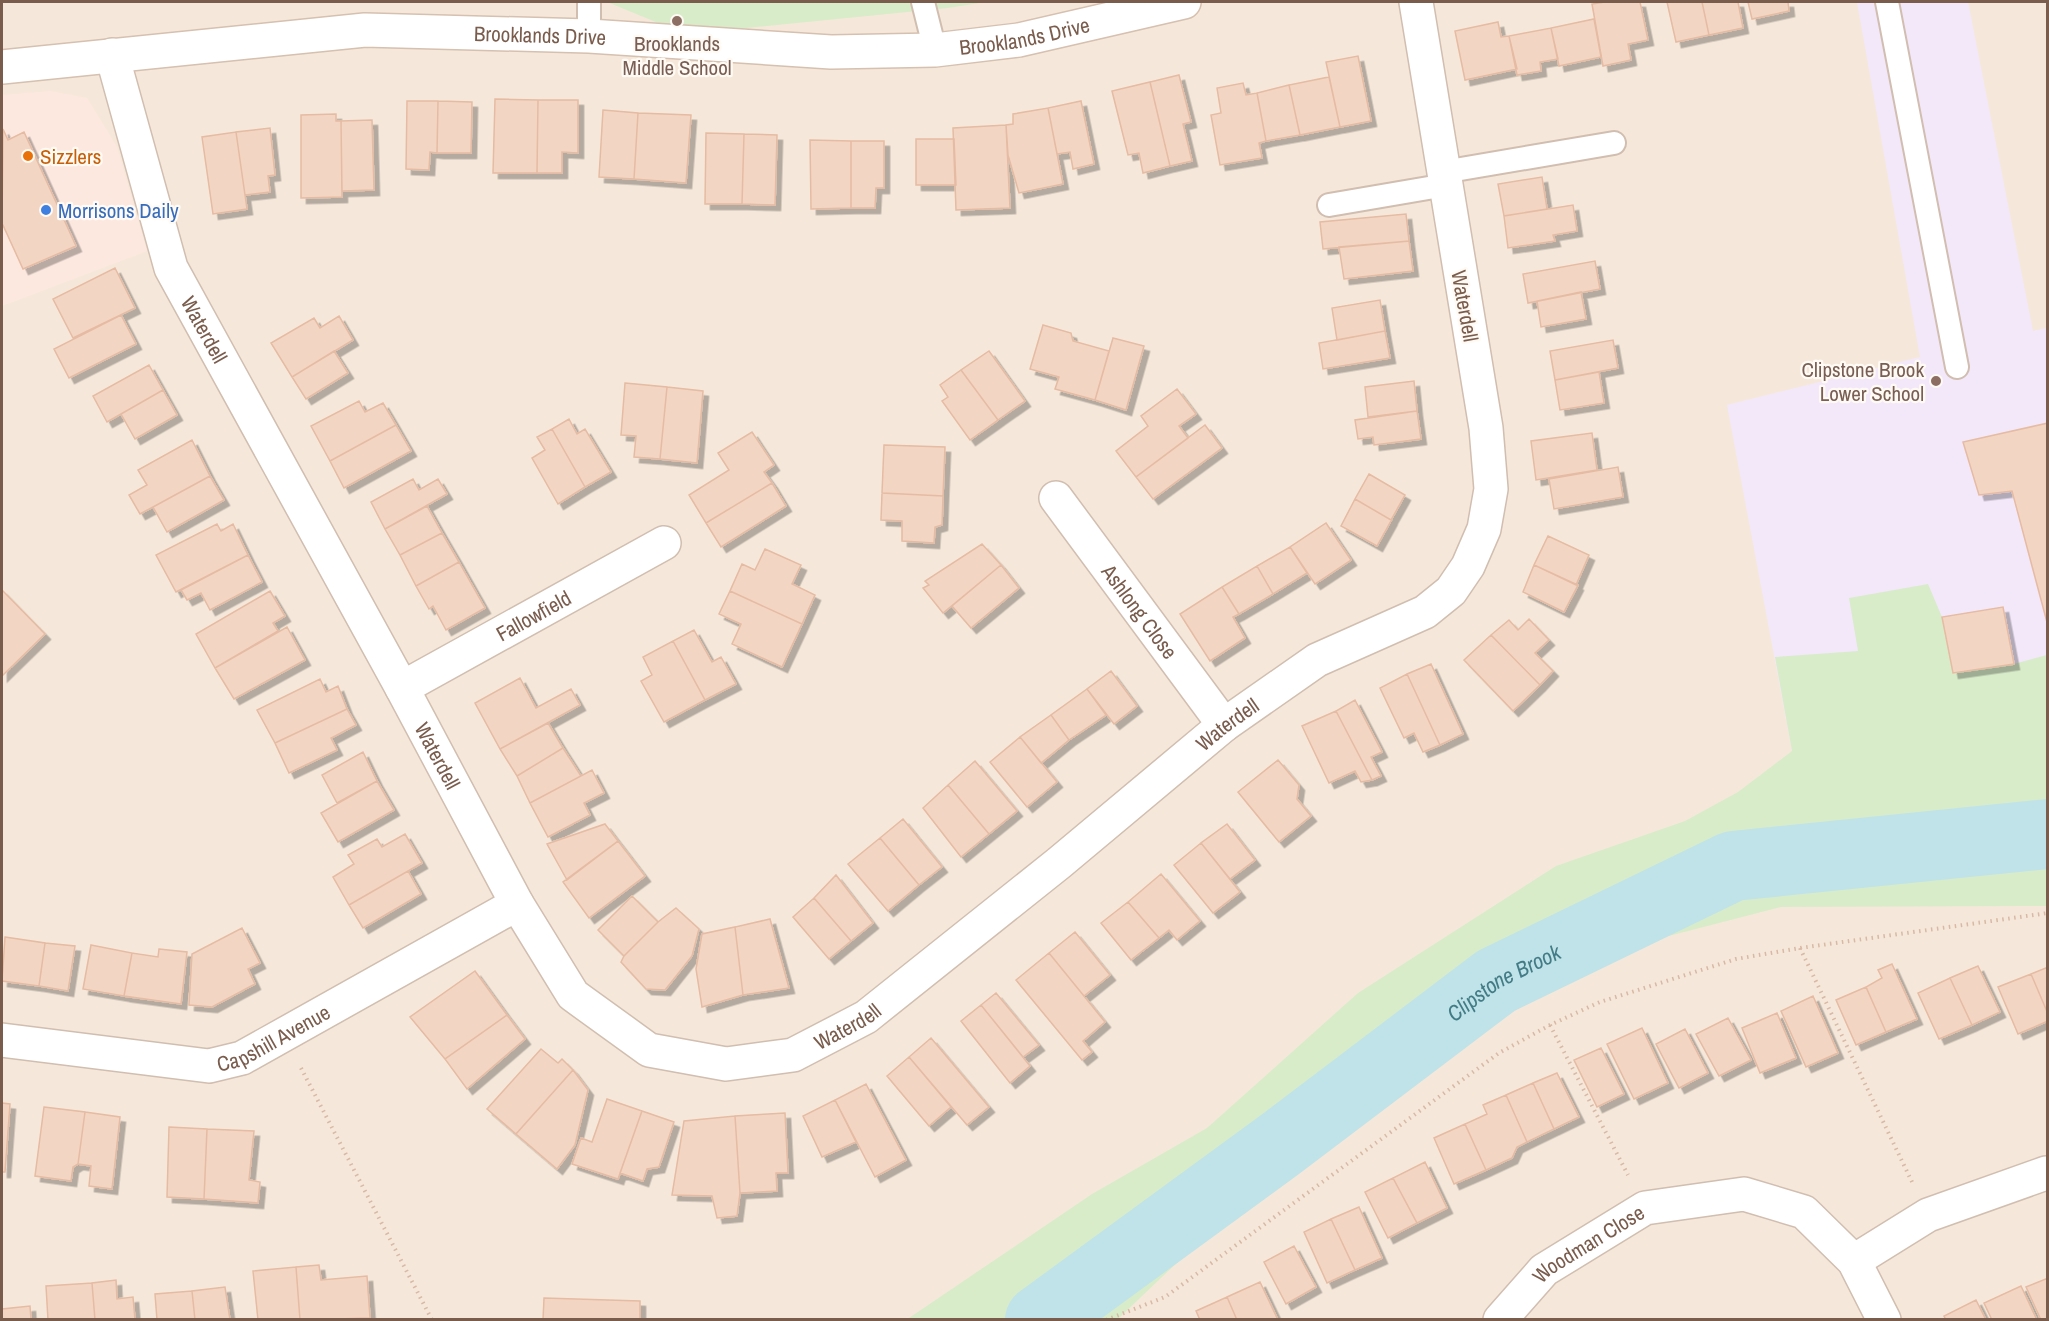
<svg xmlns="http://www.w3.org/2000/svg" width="2049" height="1321" font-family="'Archivo Narrow',sans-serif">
<defs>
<filter id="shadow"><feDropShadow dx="5.5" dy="5.5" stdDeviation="0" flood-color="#0004"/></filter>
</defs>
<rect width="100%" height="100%" fill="#fdf6ec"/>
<path fill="#f5e8da" d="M 2,2 L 2047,2 L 2047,1319 L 2,1319 Z"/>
<path fill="#fde8e0" d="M 50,91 L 87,98 L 117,147 L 147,251 L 2,306 L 2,95 Z"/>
<path fill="#f3e8fa" d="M 1857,2 L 1968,2 L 2033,331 L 2047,328 L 2047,769 L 1792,751 L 1727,405 L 1920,357 Z"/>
<path fill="#d8ecc9" d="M 607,2 L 987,2 L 948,8 L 685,34 Z
M 1928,584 L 1942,617 L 1953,673 L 2014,664 L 2047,655 L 2047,906 L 1781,907 L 1599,954 L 1437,1056 L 1183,1257 L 1118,1319 L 906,1320 L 1092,1194 L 1207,1128 L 1358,993 L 1556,866 L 1685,821 L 1738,792 L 1792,751 L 1775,657 L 1858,651 L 1849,598 Z"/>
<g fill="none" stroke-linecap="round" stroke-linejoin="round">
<path stroke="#bfe3e8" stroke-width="70" id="s1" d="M 1040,1320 L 1278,1146 L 1496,981 L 1733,866 L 2048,834"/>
</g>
<path fill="#f3d5c3" stroke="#e6bba3" stroke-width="1.5" filter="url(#shadow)" d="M 1605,2 L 1640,2 L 1648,40 L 1628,44 L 1631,60 L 1603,66 L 1592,4 Z
M 1667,2 L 1702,2 L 1709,35 L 1676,42 Z
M 1702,2 L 1738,2 L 1743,28 L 1709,35 Z
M 1748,2 L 1788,2 L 1789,11 L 1752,19 Z
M 1594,19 L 1601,57 L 1559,66 L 1551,28 Z
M 1498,22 L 1501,37 L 1509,36 L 1517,69 L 1465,80 L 1455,31 Z
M 1551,28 L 1558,59 L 1540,62 L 1541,71 L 1517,75 L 1509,36 Z
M 1358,56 L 1371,121 L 1340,127 L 1326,62 Z
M 1179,75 L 1191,122 L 1183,124 L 1192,161 L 1170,166 L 1150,82 Z
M 1329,77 L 1340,127 L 1300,135 L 1289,85 Z
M 1150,82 L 1170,166 L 1143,173 L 1139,153 L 1128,155 L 1112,91 Z
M 1243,83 L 1246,95 L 1257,93 L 1266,141 L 1259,143 L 1262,158 L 1220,165 L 1211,115 L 1221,113 L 1217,88 Z
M 1289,85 L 1300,135 L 1266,141 L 1257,93 Z
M 495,99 L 538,100 L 537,173 L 493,173 Z
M 538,100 L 578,100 L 578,153 L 562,152 L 562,173 L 537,173 Z
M 407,101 L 438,101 L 437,153 L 430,152 L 429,170 L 406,169 Z
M 438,101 L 472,102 L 471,153 L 437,153 Z
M 1081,101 L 1094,164 L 1073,169 L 1070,152 L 1057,154 L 1048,108 Z
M 1048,108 L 1063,184 L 1019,193 L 1008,155 L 1006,125 L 1013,124 L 1013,114 Z
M 603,110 L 638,113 L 634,179 L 599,177 Z
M 638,113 L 691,115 L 686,183 L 634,179 Z
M 336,114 L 336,121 L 341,121 L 342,197 L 301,198 L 301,115 Z
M 372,120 L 374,190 L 342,191 L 341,121 Z
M 1006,125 L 1010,208 L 956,210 L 953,128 Z
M 270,128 L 275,175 L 268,176 L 270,192 L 245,195 L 236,132 Z
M 3,129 L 8,140 L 24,132 L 76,246 L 23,269 L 2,223 Z
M 236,132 L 247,209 L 213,214 L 202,137 Z
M 706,133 L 744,134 L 742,204 L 705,204 Z
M 744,134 L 777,135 L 775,205 L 742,204 Z
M 916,139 L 954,139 L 956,185 L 916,185 Z
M 810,140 L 851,141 L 851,208 L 811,209 Z
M 851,141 L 884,141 L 884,188 L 876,188 L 875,208 L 851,208 Z
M 1542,177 L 1547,209 L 1504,216 L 1498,184 Z
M 1573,205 L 1577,231 L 1553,235 L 1555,241 L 1508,248 L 1504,216 Z
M 1406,214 L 1409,241 L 1323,249 L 1320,222 Z
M 1409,241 L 1413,271 L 1344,279 L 1339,247 Z
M 1595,261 L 1600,289 L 1528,303 L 1523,274 Z
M 115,268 L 135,308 L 73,338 L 53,299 Z
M 1581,292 L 1586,319 L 1541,327 L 1537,301 Z
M 1380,300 L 1385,331 L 1337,340 L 1332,308 Z
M 121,315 L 136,344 L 69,378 L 54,349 Z
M 339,316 L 353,340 L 292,377 L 271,343 L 314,318 L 320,328 Z
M 1043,325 L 1071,333 L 1073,341 L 1109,351 L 1095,400 L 1055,389 L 1059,377 L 1030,369 Z
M 1385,331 L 1390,358 L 1323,369 L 1319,343 Z
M 1113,338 L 1144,346 L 1126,410 L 1095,400 Z
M 1613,340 L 1618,368 L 1555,380 L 1550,351 Z
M 334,351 L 348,373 L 306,399 L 292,377 Z
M 989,351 L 1025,401 L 998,420 L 961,370 Z
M 149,365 L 163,390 L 107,422 L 93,396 Z
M 961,370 L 998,420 L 970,440 L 942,401 L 948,397 L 940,385 Z
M 1599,372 L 1604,403 L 1560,410 L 1555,380 Z
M 1414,381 L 1417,411 L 1368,417 L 1365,387 Z
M 625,383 L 667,387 L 660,459 L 634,457 L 636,436 L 621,435 Z
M 667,387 L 703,391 L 697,463 L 660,459 Z
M 1177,389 L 1196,414 L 1179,426 L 1188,438 L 1136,477 L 1116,451 L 1148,426 L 1141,416 Z
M 163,390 L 177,415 L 135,439 L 121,414 Z
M 359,401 L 365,412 L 383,403 L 396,425 L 330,461 L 311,426 Z
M 1417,411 L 1421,439 L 1374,445 L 1373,437 L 1358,439 L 1355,420 Z
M 569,419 L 577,434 L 585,429 L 611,472 L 585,487 L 552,429 Z
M 2048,423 L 2048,626 L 2012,491 L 1979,495 L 1963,442 Z
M 396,425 L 411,451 L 344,488 L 330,461 Z
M 1205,425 L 1222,448 L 1153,499 L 1136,477 Z
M 552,429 L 585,487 L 558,504 L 532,458 L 545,450 L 537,437 Z
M 752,432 L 774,465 L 764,472 L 772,483 L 706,523 L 689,495 L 729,470 L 718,453 Z
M 1592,433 L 1597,470 L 1536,480 L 1531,441 Z
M 192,440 L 210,476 L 140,514 L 129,495 L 147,485 L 138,470 Z
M 884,445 L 945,447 L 943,496 L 882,493 Z
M 1618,467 L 1623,497 L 1554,509 L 1549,479 Z
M 1369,474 L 1405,495 L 1391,520 L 1355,499 Z
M 210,476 L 224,500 L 167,532 L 153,507 Z
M 413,479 L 419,490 L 438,479 L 447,494 L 385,529 L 371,502 Z
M 772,483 L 786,506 L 721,547 L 706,523 Z
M 882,493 L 943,496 L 942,525 L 935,527 L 934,543 L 902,541 L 902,521 L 881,520 Z
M 1355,499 L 1391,520 L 1392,519 L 1377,546 L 1341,526 Z
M 427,506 L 442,533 L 400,555 L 385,529 Z
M 1326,523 L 1351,560 L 1315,584 L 1290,547 Z
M 217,524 L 221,531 L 233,524 L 248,555 L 176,592 L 156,555 Z
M 442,533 L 459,562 L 416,586 L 400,555 Z
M 1548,536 L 1589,555 L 1576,585 L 1534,565 Z
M 982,544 L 1001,565 L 943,613 L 923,588 L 929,585 L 925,581 Z
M 1290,547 L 1307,573 L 1273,594 L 1257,566 Z
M 765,549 L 801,565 L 792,584 L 815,595 L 802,624 L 730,591 L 742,564 L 755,570 Z
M 248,555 L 262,582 L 210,610 L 201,593 L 187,600 L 181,590 Z
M 459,562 L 485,608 L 446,630 L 433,606 L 429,609 L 416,586 Z
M 1001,565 L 1019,588 L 971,628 L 952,606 Z
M 1534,565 L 1578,585 L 1564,612 L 1523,592 Z
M 1257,566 L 1273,594 L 1239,614 L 1222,587 Z
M 1222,587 L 1239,614 L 1233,617 L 1245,638 L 1210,661 L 1180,614 Z
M 2,590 L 45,634 L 2,676 Z
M 270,591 L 285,616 L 273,623 L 278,631 L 215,668 L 196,634 Z
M 730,591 L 802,624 L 782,667 L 732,644 L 741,624 L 719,614 Z
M 2003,607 L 2014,664 L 1953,673 L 1942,617 Z
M 1529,619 L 1549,640 L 1535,653 L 1553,671 L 1540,685 L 1491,635 L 1509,620 L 1518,630 Z
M 287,627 L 305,660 L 234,699 L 215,668 Z
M 694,630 L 712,662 L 721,657 L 736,684 L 705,700 L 673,641 Z
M 1491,635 L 1540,685 L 1513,711 L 1464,660 Z
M 673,641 L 705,700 L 664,722 L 641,681 L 652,675 L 643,657 Z
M 1431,664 L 1463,734 L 1440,745 L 1407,674 Z
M 1111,671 L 1137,706 L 1114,724 L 1087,689 Z
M 1407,674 L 1440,745 L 1423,752 L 1414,733 L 1404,738 L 1380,688 Z
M 520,678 L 536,708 L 571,689 L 580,705 L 500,749 L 475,703 Z
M 320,679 L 326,692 L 338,686 L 347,709 L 275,743 L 257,710 Z
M 1087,689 L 1106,715 L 1069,740 L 1051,715 Z
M 1355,700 L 1382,752 L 1371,757 L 1381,776 L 1372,780 L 1336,711 Z
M 347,709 L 356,725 L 331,738 L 337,750 L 289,773 L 275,743 Z
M 1336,711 L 1372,780 L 1361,782 L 1355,771 L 1329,783 L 1302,726 Z
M 1051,715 L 1069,740 L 1041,763 L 1020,737 Z
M 548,723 L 563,748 L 517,776 L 500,749 Z
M 1020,737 L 1057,782 L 1027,807 L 990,762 Z
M 563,748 L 581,776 L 530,803 L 517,776 Z
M 363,752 L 377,781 L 337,803 L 322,775 Z
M 1278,760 L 1299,785 L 1297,799 L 1311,816 L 1279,842 L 1238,792 Z
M 975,761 L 1017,811 L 989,834 L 948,785 Z
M 592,770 L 604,793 L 584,803 L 590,815 L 548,837 L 530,803 Z
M 377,781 L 394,810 L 338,842 L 321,813 Z
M 948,785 L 989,834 L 961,857 L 923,808 Z
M 903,819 L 942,867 L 919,885 L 880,838 Z
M 605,824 L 618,841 L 567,880 L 547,844 Z
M 1227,824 L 1255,860 L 1230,879 L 1201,843 Z
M 405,834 L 422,863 L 349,905 L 333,877 L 354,864 L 348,855 L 377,839 L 382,847 Z
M 880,838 L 919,885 L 888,911 L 848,864 Z
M 618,841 L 645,876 L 589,918 L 563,882 Z
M 1201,843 L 1240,892 L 1213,913 L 1174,865 Z
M 408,871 L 421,894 L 363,928 L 349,905 Z
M 1161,874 L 1200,921 L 1177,940 L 1169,930 L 1159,938 L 1128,902 Z
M 836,875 L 873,923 L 851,941 L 814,898 Z
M 632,896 L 658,922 L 624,956 L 598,930 Z
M 814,898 L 851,941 L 829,959 L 793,917 Z
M 1128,902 L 1159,938 L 1131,960 L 1101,923 Z
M 676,908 L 699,929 L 692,956 L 665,990 L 646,989 L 621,962 L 624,956 L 658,922 Z
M 770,919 L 789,988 L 743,995 L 735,927 Z
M 735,927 L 743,995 L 702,1007 L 696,969 L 702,934 Z
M 242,928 L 260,963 L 248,969 L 255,984 L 212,1007 L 189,1005 L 192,954 Z
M 1075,932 L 1110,975 L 1084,996 L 1049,953 Z
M 5,937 L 45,943 L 39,986 L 2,981 Z
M 45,943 L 75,946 L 68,991 L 39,986 Z
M 91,945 L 132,953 L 124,996 L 83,989 Z
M 159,949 L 187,952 L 181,1004 L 124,996 L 132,953 L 158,957 Z
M 1049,953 L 1105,1022 L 1083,1041 L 1092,1052 L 1082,1060 L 1016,980 Z
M 1892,964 L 1917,1019 L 1886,1032 L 1866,987 L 1882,978 L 1878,970 Z
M 1978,966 L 2000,1012 L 1972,1025 L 1950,978 Z
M 2048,967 L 2048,1014 L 2031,974 Z
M 475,971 L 507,1015 L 445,1059 L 410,1017 Z
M 2031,974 L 2048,1014 L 2048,1021 L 2018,1034 L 1998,987 Z
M 1950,978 L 1972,1025 L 1939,1039 L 1918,993 Z
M 1866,987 L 1886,1032 L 1856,1045 L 1836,1000 Z
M 996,993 L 1039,1045 L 1023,1057 L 981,1005 Z
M 1813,996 L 1838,1053 L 1806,1067 L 1781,1011 Z
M 981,1005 L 1030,1066 L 1010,1083 L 961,1021 Z
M 1777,1013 L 1796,1058 L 1760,1073 L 1742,1028 Z
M 507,1015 L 525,1039 L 467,1089 L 445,1059 Z
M 1728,1018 L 1751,1060 L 1719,1076 L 1696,1034 Z
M 1642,1028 L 1668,1083 L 1634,1099 L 1607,1044 Z
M 1685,1029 L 1708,1073 L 1679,1088 L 1656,1044 Z
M 931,1038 L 989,1107 L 967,1125 L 909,1057 Z
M 1601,1048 L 1624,1094 L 1597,1107 L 1574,1060 Z
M 541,1049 L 558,1063 L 562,1059 L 573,1070 L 516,1134 L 487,1109 Z
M 909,1057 L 951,1107 L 929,1126 L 887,1076 Z
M 573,1070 L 588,1090 L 575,1145 L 557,1169 L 516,1134 Z
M 1557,1073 L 1579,1117 L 1554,1129 L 1533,1083 Z
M 1533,1083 L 1554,1129 L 1527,1142 L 1506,1095 Z
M 866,1084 L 906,1160 L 875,1177 L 835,1100 Z
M 1506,1095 L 1527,1142 L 1517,1147 L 1512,1158 L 1486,1170 L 1465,1124 L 1487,1114 L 1483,1105 Z
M 607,1099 L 642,1111 L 618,1179 L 572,1164 L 581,1138 L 592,1142 Z
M 835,1100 L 856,1142 L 822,1157 L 803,1116 Z
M 2,1103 L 10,1104 L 5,1172 L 2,1172 Z
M 44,1107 L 85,1112 L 78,1164 L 73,1167 L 71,1181 L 35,1176 Z
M 642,1111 L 674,1122 L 659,1167 L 647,1169 L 643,1181 L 620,1173 Z
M 85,1112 L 120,1117 L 112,1189 L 89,1186 L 91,1166 L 78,1164 Z
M 785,1113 L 788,1173 L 776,1173 L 777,1191 L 740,1193 L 735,1116 Z
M 735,1116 L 740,1193 L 737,1216 L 717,1218 L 712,1196 L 672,1195 L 684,1121 Z
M 1465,1124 L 1486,1170 L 1454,1184 L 1434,1138 Z
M 169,1127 L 207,1129 L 204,1199 L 167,1197 Z
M 207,1129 L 254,1131 L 249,1180 L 260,1182 L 258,1203 L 204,1199 Z
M 1425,1162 L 1447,1208 L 1417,1223 L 1393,1178 Z
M 1393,1178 L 1417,1223 L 1388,1238 L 1365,1192 Z
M 1359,1207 L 1382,1258 L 1355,1270 L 1331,1219 Z
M 1331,1219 L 1355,1270 L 1327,1283 L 1304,1232 Z
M 1294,1246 L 1316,1287 L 1286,1304 L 1264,1262 Z
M 319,1265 L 321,1280 L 367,1276 L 370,1318 L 300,1320 L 296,1267 Z
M 296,1267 L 300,1320 L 258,1320 L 253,1271 Z
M 2048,1278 L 2048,1320 L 2041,1320 L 2026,1287 Z
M 116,1280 L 117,1299 L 133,1297 L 135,1320 L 95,1320 L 92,1283 Z
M 1260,1282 L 1278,1320 L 1237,1320 L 1227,1297 Z
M 92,1283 L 95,1320 L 48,1320 L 46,1286 Z
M 2021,1286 L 2037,1320 L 1992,1320 L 1984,1303 Z
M 225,1287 L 230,1320 L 195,1320 L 192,1291 Z
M 192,1291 L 195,1320 L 157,1320 L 155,1294 Z
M 1227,1297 L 1237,1320 L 1200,1320 L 1196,1311 Z
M 544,1298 L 640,1301 L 640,1320 L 543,1320 Z
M 1976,1300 L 1986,1320 L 1946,1320 L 1944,1316 Z
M 30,1306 L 31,1320 L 2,1320 L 2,1309 Z"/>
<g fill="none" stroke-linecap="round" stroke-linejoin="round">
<defs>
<path id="lane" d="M 923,2 L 935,50
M 1887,2 L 1957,367
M 589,36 L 589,2
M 1443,172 L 1614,143
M 1329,205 L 1446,185"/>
<g id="street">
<path id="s2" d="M 112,55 L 171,268 L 402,688 L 517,904 L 573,995 L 649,1050 L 726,1064 L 793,1055 L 866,1017 L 1059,863 L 1224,725 L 1317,660 L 1425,612 L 1451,591 L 1468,566 L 1484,529 L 1491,489 L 1486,428 L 1416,2"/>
<path id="s3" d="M 1056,498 L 1224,725"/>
<path id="s4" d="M 402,688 L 664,543"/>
<path id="s5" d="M 2,1040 L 209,1066 L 242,1058 L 517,904"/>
<path d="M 1854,1261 L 1928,1215 L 2046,1173"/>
<path id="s6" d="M 1500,1320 L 1544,1270 L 1645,1208 L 1744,1194 L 1804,1212 L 1854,1261 L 1884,1320"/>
</g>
<g id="secondary">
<path id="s7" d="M 2,67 L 365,30 L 589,36 L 831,52 L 935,50 L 1019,40 L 1184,2"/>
</g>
</defs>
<use href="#lane" stroke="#d1beb0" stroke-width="26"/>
<use href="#street" stroke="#d1beb0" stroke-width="36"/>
<use href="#secondary" stroke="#d6c0b0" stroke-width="36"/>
<path stroke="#d9b8a5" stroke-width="4" stroke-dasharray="1.5 4.5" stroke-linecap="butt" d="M 1800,948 L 1912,1182
M 1550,1025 L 1628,1175
M 301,1068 L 432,1320
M 1106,1320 L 1165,1297 L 1499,1053 L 1550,1025 L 1600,1002 L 1736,959 L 1800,948 L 2048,913"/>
<use href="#lane" stroke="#fff" stroke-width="22"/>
<use href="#street" stroke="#fff" stroke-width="33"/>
<use href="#secondary" stroke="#fff" stroke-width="33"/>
</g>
<g fill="#8d6e63" stroke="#fffaf3" stroke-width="2">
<circle cx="677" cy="21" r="6"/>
<circle cx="1936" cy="381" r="6"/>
</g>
<circle fill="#e8710a" stroke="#fffaf3" stroke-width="2" cx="28" cy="156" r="6"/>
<circle fill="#3f7fe0" stroke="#fffaf3" stroke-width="2" cx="46" cy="210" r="6"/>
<g text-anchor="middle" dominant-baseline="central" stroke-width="4.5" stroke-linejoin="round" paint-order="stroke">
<g font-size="21" fill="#7a5c4d" stroke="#fffaf3">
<text stroke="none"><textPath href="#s7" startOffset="540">Brooklands Drive</textPath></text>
<text stroke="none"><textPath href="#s7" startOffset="1026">Brooklands Drive</textPath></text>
<text transform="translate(1465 306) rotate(80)">Waterdell</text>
<text stroke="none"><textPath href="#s2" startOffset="291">Waterdell</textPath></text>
<text stroke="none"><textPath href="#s3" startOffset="141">Ashlong Close</textPath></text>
<text stroke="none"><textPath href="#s4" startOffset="150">Fallowfield</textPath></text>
<text stroke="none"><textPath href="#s2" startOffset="1839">Waterdell</textPath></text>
<text stroke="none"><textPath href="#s2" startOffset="777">Waterdell</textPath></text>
<text stroke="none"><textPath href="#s2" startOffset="1353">Waterdell</textPath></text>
<text stroke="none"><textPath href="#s5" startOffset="279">Capshill Avenue</textPath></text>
<text stroke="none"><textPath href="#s6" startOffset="118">Woodman Close</textPath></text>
</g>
<g font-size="21" fill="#785e54" stroke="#fffaf3">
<text x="677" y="43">Brooklands<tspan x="677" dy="24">Middle School</tspan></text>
<text x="1924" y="369" text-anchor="end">Clipstone Brook<tspan x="1924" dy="24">Lower School</tspan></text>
</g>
<g font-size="21" fill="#c56008" stroke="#fffaf3" text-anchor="start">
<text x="40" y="156">Sizzlers</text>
</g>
<g font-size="21" fill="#366cbe" stroke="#fffaf3" text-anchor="start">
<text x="58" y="210">Morrisons Daily</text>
</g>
<g font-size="22" font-style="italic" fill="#437c86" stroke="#fffaf3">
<text stroke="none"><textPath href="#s1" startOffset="574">Clipstone Brook</textPath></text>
</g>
</g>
<rect width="2049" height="1321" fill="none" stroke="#7a5c4d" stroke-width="6"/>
</svg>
